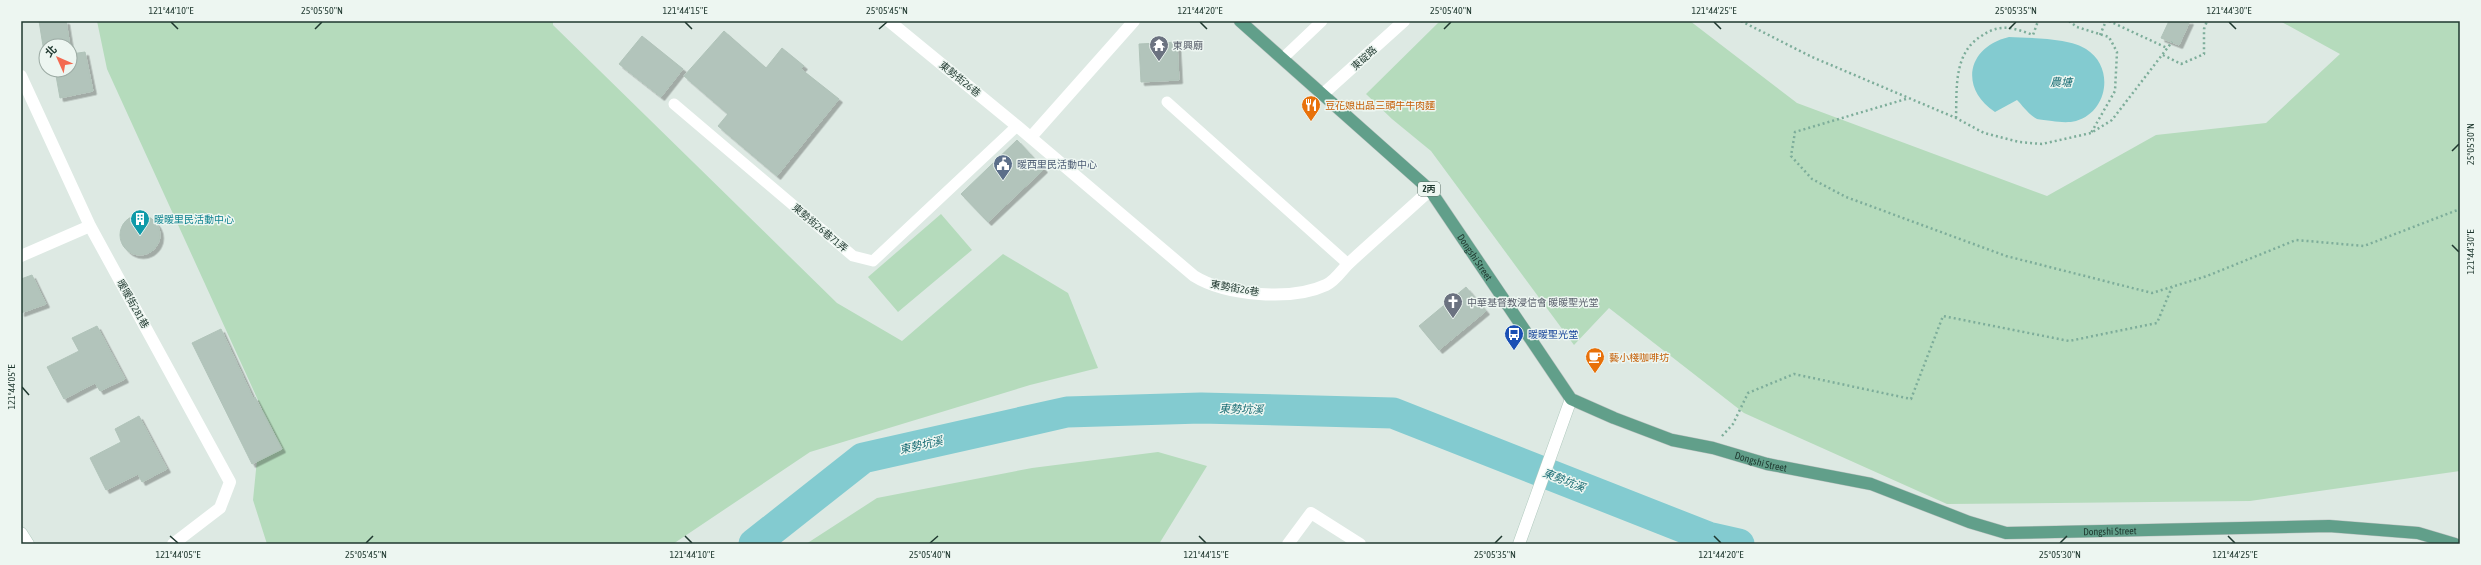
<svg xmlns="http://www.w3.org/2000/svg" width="2481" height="565" font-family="'Asap Condensed','Noto Sans TC',sans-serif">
<defs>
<filter id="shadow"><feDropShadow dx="3.5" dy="3.5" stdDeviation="0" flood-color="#0004"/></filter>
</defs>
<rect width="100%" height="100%" fill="#dde9e3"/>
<path fill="#b5dbbc" d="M 97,21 L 553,21 L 553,25 L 837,303 L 902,341 L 1003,254 L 1068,293 L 1098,368 L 1030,385 L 810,452 L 673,544 L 267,544 L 253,500 L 262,409 L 107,69 Z
M 1440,21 L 1690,21 L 1797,103 L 2047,196 L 2156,135 L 2266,123 L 2340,54 L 2280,21 L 2460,21 L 2460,471 L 2250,501 L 1947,504 L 1744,413 L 1609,308 L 1574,345 L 1431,151 L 1392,119 L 1366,94 Z
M 941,214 L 972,250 L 898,312 L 868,277 Z
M 1158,452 L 1207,466 L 1159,544 L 806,544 L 877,498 L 1032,468 Z"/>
<path fill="#83cbd0" d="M 2009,37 C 2029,38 2070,38 2086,49 C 2115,67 2108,112 2076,121 C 2068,123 2059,122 2052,121 C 2047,120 2040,120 2037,119 C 2029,115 2022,105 2017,100 L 1995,112 C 1959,88 1967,47 2009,37 Z"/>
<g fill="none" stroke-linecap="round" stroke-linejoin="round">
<path stroke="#83cbd0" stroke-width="31" d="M 754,544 L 863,458 L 1067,412 L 1201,408 L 1393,413 L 1708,537 L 1739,544"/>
</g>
<path fill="#b2c4bb" stroke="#b0c3b9" filter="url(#shadow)" d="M 39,21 L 66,21 L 70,46 L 46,46 L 45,58 Z
M 2169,21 L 2190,21 L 2179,45 L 2161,38 Z
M 724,31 L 766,68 L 782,48 L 804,66 L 801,69 L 839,99 L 777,176 L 718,126 L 728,114 L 684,76 Z
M 642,36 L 683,69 L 661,97 L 619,64 Z
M 1177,42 L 1179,80 L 1141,82 L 1139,44 Z
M 70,46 L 71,54 L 85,52 L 93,91 L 60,98 L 55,70 L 70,70 Z
M 1017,140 L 1044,169 L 988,222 L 961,194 Z
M120 235a20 20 0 1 1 40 0a20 20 0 1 1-40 0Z
M 32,275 L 46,304 L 21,313 L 21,279 Z
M 1466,287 L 1486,311 L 1439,350 L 1419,326 Z
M 97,326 L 125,379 L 100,391 L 95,383 L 64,399 L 47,367 L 79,351 L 72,338 Z
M 221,329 L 253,398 L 255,397 L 282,449 L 252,464 L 192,343 Z
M 139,416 L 167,469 L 142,482 L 138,474 L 106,490 L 90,458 L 121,442 L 115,429 Z"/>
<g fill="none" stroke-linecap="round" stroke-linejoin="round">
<defs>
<path id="secondary" d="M 21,533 L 28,544
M 1519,544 L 1571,399"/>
<g id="primary">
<path id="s1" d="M 1240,21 L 1430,190 L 1571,399 L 1614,418 L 1672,440 L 1713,448 L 1767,464 L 1871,484 L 1969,522 L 2006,533 L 2329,526 L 2418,533 L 2455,544"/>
</g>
</defs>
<use href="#secondary" stroke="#b0c9be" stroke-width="13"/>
<use href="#primary" stroke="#bcc3c1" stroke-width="13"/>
<path stroke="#7dad9a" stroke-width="2.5" stroke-dasharray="2 3" stroke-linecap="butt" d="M 1741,21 L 1812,57 L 1956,118 L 1984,133 L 2019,142 L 2042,144 L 2091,133 L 2112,120 L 2172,42
M 2069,21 L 2077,27 L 2109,37 L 2117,52 L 2115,91 L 2091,133
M 2109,21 L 2167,48
M 2100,35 L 2106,21
M 2163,55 L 2181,64 L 2204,54 L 2204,29 L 2207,21
M 1906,99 L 1795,132 L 1791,156 L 1812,179 L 1846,197 L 2006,256 L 2152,293 L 2207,276 L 2296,240 L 2364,246 L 2460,209
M 1956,118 C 1957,88 1953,52 1983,35 C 1990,30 1999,27 2009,28 C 2017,29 2025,32 2033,35 L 2038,21
M 1722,436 L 1733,424 L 1748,393 L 1794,374 L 1911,399 L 1943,316 L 2069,341 L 2157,323 L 2172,287"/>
<path stroke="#fff" stroke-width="11" d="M 1283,58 L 1322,21
M 1167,102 L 1348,264
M 674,104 L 853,256 L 873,261 L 1017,126"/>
<path stroke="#fff" stroke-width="12" d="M 889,21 L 1017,126 L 1194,276 C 1226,296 1292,301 1326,285 C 1335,281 1342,270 1348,264 C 1375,239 1403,215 1430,190
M 21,76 L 90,226 L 230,482 L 220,508 L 173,544
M 1323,94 L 1404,21
M 1031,137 L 1134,21
M 21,256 L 90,226
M 1288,544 L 1311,513 L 1360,544"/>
<use href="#secondary" stroke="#fff" stroke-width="12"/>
<use href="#primary" stroke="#619f8a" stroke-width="12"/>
</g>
<path fill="none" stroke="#1f382f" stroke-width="1.5" d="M 171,22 L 178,29M 685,22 L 692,29M 1200,22 L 1207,29M 1714,22 L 1721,29M 2229,22 L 2236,29M 315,29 L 322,22M 879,29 L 887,22M 1444,29 L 1451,22M 2009,29 L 2016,22M 2452,151 L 2459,144M 2452,245 L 2459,252M 22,387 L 29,395M 170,536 L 178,543M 685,536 L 692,543M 1199,536 L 1206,543M 1714,536 L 1721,543M 2228,536 L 2235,543M 366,543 L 373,536M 930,543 L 938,536M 1495,543 L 1502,536M 2060,543 L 2067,536"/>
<defs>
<symbol id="temple-pin" viewBox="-11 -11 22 30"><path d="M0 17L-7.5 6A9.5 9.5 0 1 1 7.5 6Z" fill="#6b7280" stroke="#edf6f1"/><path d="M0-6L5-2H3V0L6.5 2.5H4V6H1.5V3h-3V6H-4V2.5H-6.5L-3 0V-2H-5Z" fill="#fff"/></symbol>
<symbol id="restaurant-pin" viewBox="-11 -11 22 30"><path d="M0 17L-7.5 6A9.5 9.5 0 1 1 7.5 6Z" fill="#e8710a" stroke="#edf6f1"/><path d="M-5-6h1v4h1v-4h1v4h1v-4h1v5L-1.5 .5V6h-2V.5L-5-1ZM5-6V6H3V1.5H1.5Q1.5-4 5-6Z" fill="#fff"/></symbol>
<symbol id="civic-pin" viewBox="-11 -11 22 30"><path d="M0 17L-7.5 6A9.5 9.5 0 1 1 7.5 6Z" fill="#5c6f8a" stroke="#edf6f1"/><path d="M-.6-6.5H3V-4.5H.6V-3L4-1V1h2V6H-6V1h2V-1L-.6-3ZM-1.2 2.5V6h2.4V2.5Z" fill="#fff"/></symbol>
<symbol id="building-pin" viewBox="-11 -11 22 30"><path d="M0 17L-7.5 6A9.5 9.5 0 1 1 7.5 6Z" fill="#0f9aa8" stroke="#edf6f1"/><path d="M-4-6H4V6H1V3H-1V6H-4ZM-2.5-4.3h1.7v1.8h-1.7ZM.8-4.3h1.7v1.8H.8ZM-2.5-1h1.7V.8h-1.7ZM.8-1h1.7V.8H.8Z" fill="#fff"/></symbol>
<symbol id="church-pin" viewBox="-11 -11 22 30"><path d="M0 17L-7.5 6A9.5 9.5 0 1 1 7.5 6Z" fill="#6b7280" stroke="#edf6f1"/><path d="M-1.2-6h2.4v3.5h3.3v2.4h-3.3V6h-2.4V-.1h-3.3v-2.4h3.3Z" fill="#fff"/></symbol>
<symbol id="bus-pin" viewBox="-11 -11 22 30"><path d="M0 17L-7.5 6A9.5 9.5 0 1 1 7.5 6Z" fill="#1a4fb4" stroke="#edf6f1"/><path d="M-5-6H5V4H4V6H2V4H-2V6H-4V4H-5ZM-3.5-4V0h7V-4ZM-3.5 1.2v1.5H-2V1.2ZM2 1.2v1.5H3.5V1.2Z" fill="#fff"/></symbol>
<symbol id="cafe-pin" viewBox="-11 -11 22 30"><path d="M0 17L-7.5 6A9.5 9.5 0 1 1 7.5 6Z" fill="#e8710a" stroke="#edf6f1"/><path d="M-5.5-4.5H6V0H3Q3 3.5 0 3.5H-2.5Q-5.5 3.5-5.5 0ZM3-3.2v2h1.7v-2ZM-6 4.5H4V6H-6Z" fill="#fff"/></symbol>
</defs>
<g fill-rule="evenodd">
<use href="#temple-pin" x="1148" y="34" width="22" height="30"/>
<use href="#restaurant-pin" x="1300" y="94" width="22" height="30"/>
<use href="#civic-pin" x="992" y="153" width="22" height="30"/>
<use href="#building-pin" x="129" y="208" width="22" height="30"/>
<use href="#church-pin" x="1442" y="291" width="22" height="30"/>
<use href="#bus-pin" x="1503" y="323" width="22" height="30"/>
<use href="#cafe-pin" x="1584" y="346" width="22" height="30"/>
</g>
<g text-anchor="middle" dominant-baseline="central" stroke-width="3" stroke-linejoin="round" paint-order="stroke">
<rect fill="#edf6f1" stroke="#5d7169" stroke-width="1" x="1418" y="182" width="22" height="14" rx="3"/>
<g font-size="9" font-weight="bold" fill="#1f382f">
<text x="1429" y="189">2丙</text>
</g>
<g font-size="10" fill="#5b616d" stroke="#edf6f1" text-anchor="start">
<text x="1173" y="45">東興廟</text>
<text x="1467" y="302">中華基督教浸信會 暖暖聖光堂</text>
</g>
<g font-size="10" fill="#1f382f" stroke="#edf6f1">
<text transform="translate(1364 58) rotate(-42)">東碇路</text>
<text transform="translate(960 79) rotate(39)">東勢街26巷</text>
<text transform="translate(820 228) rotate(40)">東勢街26巷71弄</text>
<text stroke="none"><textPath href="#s1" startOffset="335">Dongshi Street</textPath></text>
<text transform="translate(1235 288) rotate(10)">東勢街26巷</text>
<text transform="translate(133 304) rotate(61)">暖暖街281巷</text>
<text stroke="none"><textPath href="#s1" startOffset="707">Dongshi Street</textPath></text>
<text stroke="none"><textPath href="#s1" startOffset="1067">Dongshi Street</textPath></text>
</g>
<g font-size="10" fill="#c56008" stroke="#edf6f1" text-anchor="start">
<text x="1325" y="105">豆花娘出品三頭牛牛肉麵</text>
<text x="1609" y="357">藝小棧咖啡坊</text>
</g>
<g font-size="10" fill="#4e5e75" stroke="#edf6f1" text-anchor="start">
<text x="1017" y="164">暖西里民活動中心</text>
</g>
<g font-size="10" fill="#0d838f" stroke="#edf6f1" text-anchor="start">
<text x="154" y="219">暖暖里民活動中心</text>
</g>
<g font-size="10" fill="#164399" stroke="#edf6f1" text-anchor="start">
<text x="1528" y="334">暖暖聖光堂</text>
</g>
<g font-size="11" font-style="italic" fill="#196d74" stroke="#edf6f1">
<text x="2061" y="82">農塘</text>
<text transform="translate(1241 409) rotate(1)">東勢坑溪</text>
<text transform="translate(921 445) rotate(-13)">東勢坑溪</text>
<text transform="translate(1564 480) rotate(21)">東勢坑溪</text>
</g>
</g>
<rect width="2481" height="565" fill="none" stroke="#edf6f1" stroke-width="44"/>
<g transform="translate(58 58) rotate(315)"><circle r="19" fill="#edf6f1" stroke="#9baaa3"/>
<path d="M0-3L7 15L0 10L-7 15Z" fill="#f36a51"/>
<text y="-6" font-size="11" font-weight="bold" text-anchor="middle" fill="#1f382f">北</text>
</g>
<rect x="22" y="22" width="2437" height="521" fill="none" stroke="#1f382f" stroke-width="1.5"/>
<g font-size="10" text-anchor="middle" fill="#1f382f">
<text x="171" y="14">121°44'10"E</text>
<text x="322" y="14">25°05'50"N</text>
<text x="685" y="14">121°44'15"E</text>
<text x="887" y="14">25°05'45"N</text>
<text x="1200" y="14">121°44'20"E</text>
<text x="1451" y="14">25°05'40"N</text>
<text x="1714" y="14">121°44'25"E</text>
<text x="2016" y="14">25°05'35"N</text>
<text x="2229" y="14">121°44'30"E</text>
<text transform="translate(2470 144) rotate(-90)" y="4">25°05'30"N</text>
<text transform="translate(2470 252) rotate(-90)" y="4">121°44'30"E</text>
<text transform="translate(11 387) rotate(-90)" y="4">121°44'05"E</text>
<text x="178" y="558">121°44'05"E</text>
<text x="366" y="558">25°05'45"N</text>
<text x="692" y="558">121°44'10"E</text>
<text x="930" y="558">25°05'40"N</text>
<text x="1206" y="558">121°44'15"E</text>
<text x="1495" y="558">25°05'35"N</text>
<text x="1721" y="558">121°44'20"E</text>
<text x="2060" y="558">25°05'30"N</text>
<text x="2235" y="558">121°44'25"E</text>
</g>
</svg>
